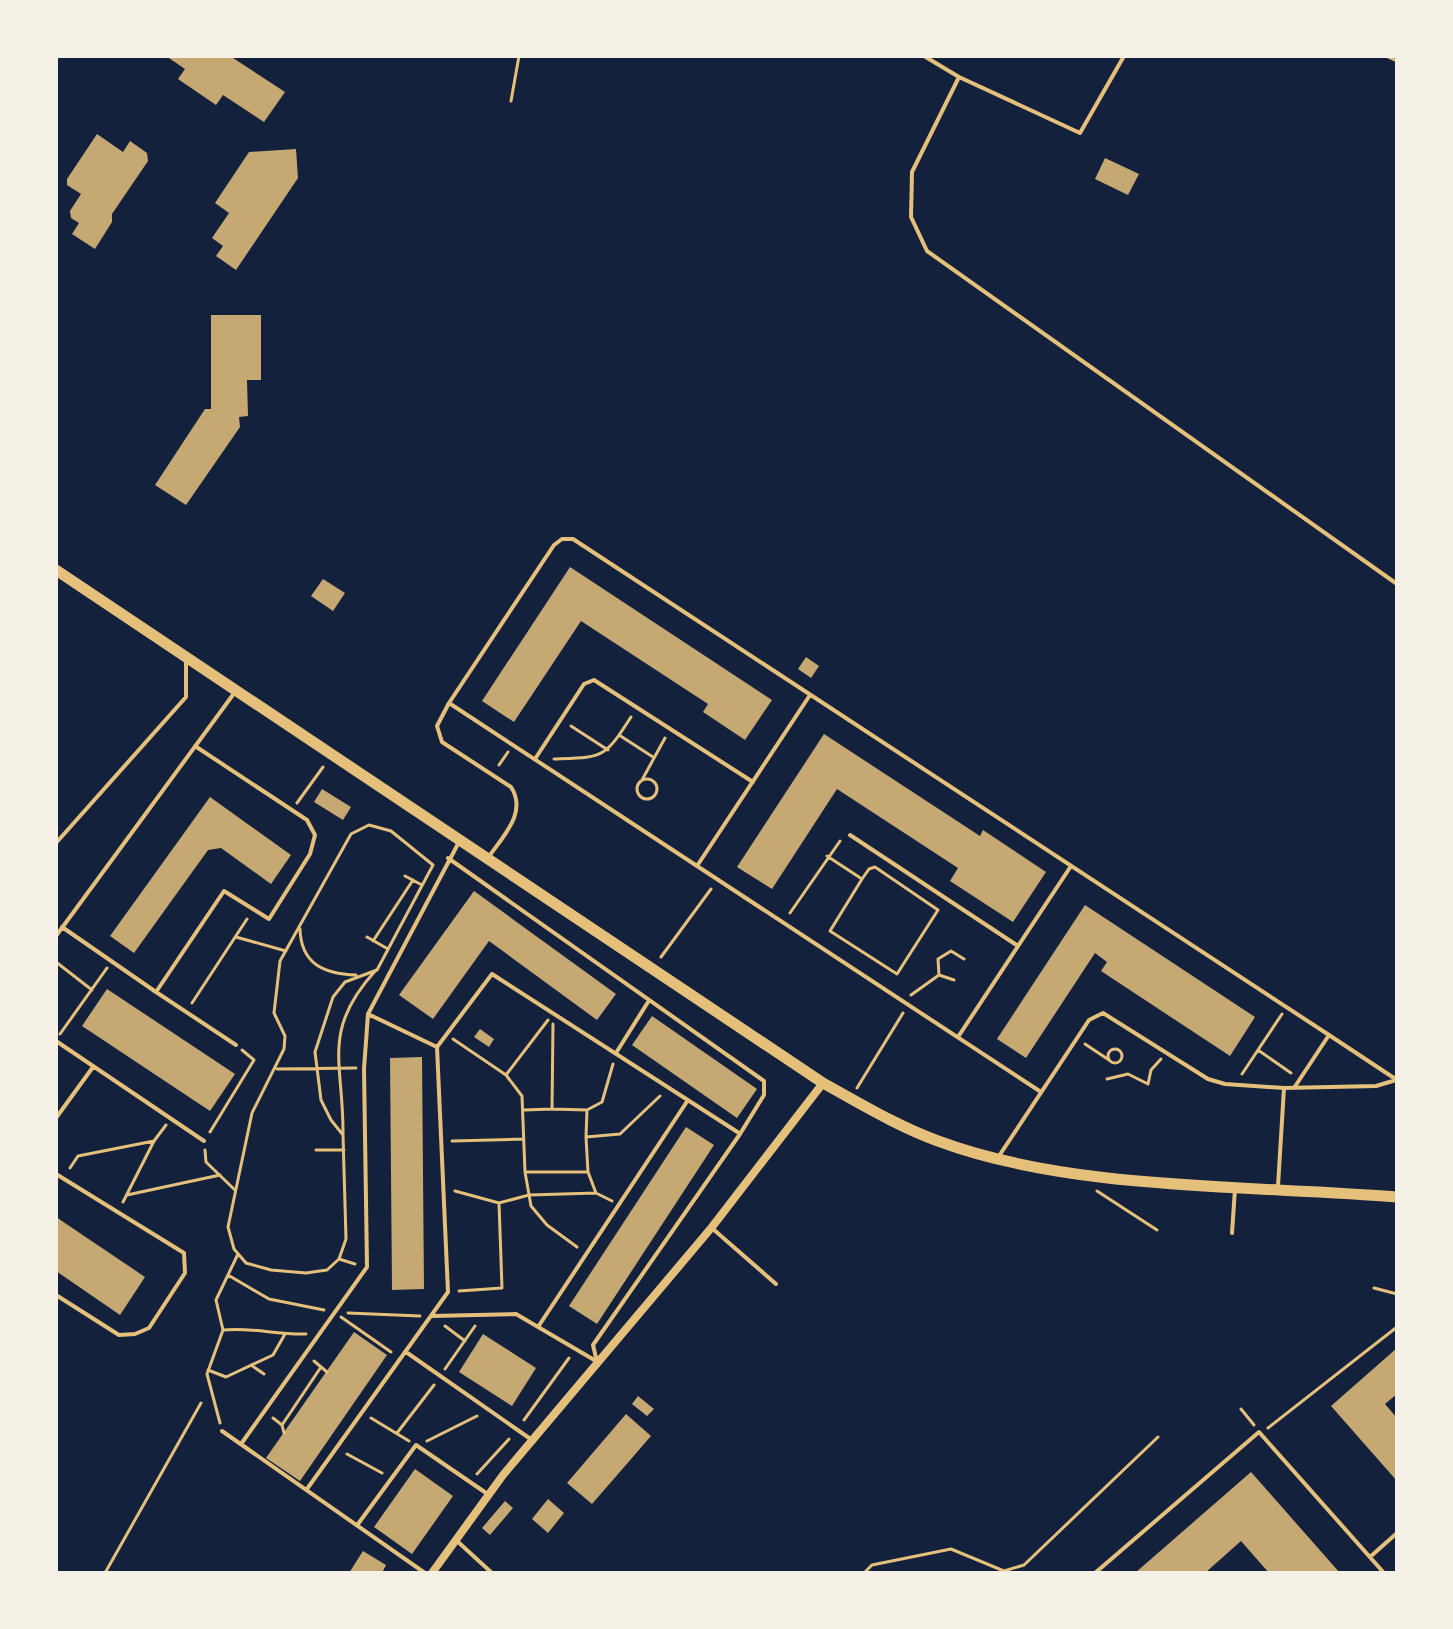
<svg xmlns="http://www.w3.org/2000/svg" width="1453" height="1629" font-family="Raleway,sans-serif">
<rect width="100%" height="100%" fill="#14213d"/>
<path fill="#c6a872" d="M 166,56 L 230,56 L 285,92 L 264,122 L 223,95 L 216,105 L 178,79 L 185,69 Z
M 97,134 L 123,152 L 130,141 L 147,153 L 148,161 L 112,214 L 112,222 L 95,249 L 72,234 L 79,223 L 71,218 L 70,211 L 81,194 L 67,185 L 67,179 Z
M 296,149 L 298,178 L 236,270 L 216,256 L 223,246 L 212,238 L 229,213 L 215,203 L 249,152 Z
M 1105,158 L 1139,174 L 1128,195 L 1095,179 Z
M 211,315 L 261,315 L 261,380 L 247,380 L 248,416 L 239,417 L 240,427 L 186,505 L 155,485 L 205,409 L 211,409 Z
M 570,567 L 772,700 L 745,740 L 703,712 L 708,704 L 581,621 L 514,722 L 482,701 Z
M 323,579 L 345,593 L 333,611 L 311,596 Z
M 806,657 L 819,666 L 811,678 L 798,669 Z
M 824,734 L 980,836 L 983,830 L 1046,872 L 1013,922 L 950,881 L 958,868 L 837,789 L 772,889 L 737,867 Z
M 322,789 L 351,807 L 343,820 L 314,802 Z
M 210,797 L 291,855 L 271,884 L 221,848 L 208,850 L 134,953 L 110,936 Z
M 474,891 L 616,994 L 597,1020 L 489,941 L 433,1019 L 399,995 Z
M 1085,905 L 1255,1017 L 1230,1056 L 1101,971 L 1107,962 L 1095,953 L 1026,1058 L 997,1039 Z
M 107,989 L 235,1074 L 210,1111 L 82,1026 Z
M 652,1016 L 757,1089 L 737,1118 L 632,1045 Z
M 480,1029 L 494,1039 L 489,1047 L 474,1037 Z
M 422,1057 L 424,1289 L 392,1290 L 390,1058 Z
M 686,1127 L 714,1145 L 597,1324 L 569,1306 Z
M 56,1217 L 145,1277 L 120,1315 L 56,1271 Z
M 354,1332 L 387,1355 L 300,1481 L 266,1458 Z
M 483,1334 L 536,1368 L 512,1406 L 459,1372 Z
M 1397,1348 L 1397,1394 L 1385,1404 L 1397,1418 L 1397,1481 L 1331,1406 Z
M 638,1396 L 654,1409 L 647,1416 L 632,1404 Z
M 626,1414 L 651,1436 L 592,1504 L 567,1483 Z
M 415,1469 L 453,1496 L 412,1554 L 374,1527 Z
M 1251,1472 L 1340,1573 L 1269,1573 L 1241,1541 L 1205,1573 L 1135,1573 Z
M 548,1499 L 564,1513 L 548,1533 L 532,1519 Z
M 505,1501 L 513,1508 L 490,1535 L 482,1528 Z
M 363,1551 L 386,1565 L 382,1573 L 349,1573 Z"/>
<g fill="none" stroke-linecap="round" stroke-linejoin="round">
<path stroke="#e5c07b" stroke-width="3" d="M 1386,56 L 1397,61
M 511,101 L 519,56
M 571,726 L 608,750
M 619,735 L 653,757
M 554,759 C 604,757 604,759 631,717
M 499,765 L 508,752
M637 789a10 10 0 1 1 20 0a10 10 0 1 1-20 0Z
M 642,780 L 665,738
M 297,803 L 323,767
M 369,825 L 391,831 L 433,865 L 377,970 L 345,982 L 333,997 L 315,1052 L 321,1100 L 331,1120 L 343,1135 L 346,1239 L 339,1259 L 327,1270 L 306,1273 L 271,1270 L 246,1263 L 234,1249 L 228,1227 L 252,1113 L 284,1049 L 285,1036 L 274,1013 L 280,961 L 351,834 Z
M 827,856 L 862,879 L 869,869 L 875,867 L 938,910 L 897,974 L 830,931 L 862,879
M 405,876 L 422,885
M 790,913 L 840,841
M 300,929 C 301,964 324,974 356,975
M 236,937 L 286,951
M 367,937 L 388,949
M 373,941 L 413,880
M 661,957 L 711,889
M 56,962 L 92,990
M 954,980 L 939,975 L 938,959 L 951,951 L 964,959
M 911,995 L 939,975
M 192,1003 L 247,919
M 553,1024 L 552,1109 L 587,1110 L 602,1102 L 613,1064
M 60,1034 L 107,968
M 453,1039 L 506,1075 L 548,1020
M 1085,1044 L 1109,1060
M1108 1056a7 7 0 1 1 14 0a7 7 0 1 1-14 0Z
M 1258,1050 L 1291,1073
M 277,1069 L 356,1068
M 1242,1074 L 1282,1014
M 506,1075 L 522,1096 L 525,1172 L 531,1206 L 547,1225 L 577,1247
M 1107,1079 L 1128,1074 L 1148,1084 L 1151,1070 L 1161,1059
M 857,1088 L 903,1013
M 524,1110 L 552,1109
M 210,1132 L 254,1060 L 242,1050
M 343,1135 C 344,1064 320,1031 376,970
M 586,1137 L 587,1110
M 452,1141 L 524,1139
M 205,1150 L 206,1162 L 235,1190
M 316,1150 L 344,1150
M 70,1168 L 78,1156 L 154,1141
M 525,1172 L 588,1172
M 455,1191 L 499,1203 L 529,1195 L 596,1193
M 1097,1191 L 1157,1230
M 127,1195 L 220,1175
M 612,1201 L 596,1193 L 588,1172 L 586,1137 L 620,1134 L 660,1096
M 123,1202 L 154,1141 L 166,1125
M 339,1259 L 355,1264
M 228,1275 L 269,1299 L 324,1310
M 1374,1288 L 1397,1294
M 459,1291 L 502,1288 L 499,1203
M 348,1313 L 420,1316
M 341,1317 L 391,1352
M 445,1326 L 465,1341
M 223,1330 C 251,1327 277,1335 306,1334
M 314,1361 L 327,1372
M 251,1365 L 264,1374
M 445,1369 L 475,1326
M 208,1370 L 226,1377 L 273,1355 L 285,1334
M 1241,1409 L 1254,1425
M 273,1418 L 282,1425 L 284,1433
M 371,1418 L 409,1441
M 524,1420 L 569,1358
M 220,1423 L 207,1374 L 223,1330 L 216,1300 L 238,1254
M 282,1425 L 321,1367
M 1268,1428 L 1397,1327
M 397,1433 L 434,1385
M 427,1441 L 477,1416
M 347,1454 L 382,1473
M 477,1474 L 509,1439
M 105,1573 L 201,1403
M 864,1573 L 872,1565 L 951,1549 L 1004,1571 L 1024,1565 L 1158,1437"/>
<path stroke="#e5c07b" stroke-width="4" d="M 924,56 L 959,77 L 1080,133 L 1124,56
M 959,77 L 912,172 L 911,217 L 927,251 L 1397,584
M 449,703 L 554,545 L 562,539 L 573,539 L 1329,1035 L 1294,1088
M 535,759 L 584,684 L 594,680 L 753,782
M 850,835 L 1018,946
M 56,843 L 186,697 L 186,662
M 448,858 L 764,1081 L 764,1095 L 740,1134 L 593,1345 L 597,1362
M 488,858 C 502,837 528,813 511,787 L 442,742 L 437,726 L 449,703 L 1041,1092
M 697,866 L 810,695
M 62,927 L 156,992 L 224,891 L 269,919 L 310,854 L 315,835 L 307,820 L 195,746
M 56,936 L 235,692
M 156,992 L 236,1045
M 1329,1035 L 1397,1080
M 958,1037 L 1071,866
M 56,1041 L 204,1141
M 437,1047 L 492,974 L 739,1133
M 616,1053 L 648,1002
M 1284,1088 L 1376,1086 L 1396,1080
M 56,1118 L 93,1067
M 999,1156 L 1089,1020 L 1103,1013 L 1208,1079 L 1225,1084 L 1284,1088 L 1278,1186
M 56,1174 L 184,1253 L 185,1273 L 149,1328 L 135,1334 L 119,1335 L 56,1295
M 713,1229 L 776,1284
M 1232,1233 L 1235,1189
M 431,1316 L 516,1314 L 596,1361
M 538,1327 L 688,1100
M 406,1352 L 532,1440
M 222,1431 L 425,1573
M 241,1444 L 367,1267 L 364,1069 L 368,1014 L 459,842
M 307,1489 L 448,1292 L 437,1047 L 368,1014
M 358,1524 L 416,1445 L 489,1495
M 457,1541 L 492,1573
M 1370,1557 L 1397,1533
M 1095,1573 L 1259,1432 L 1384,1573"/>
<path stroke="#e5c07b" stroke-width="8" d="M 432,1573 L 503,1475 L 712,1227 L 823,1083"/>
<path stroke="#e5c07b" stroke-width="11" d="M 56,570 L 823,1083 C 861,1104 897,1126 938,1141 C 1072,1191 1253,1185 1397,1197"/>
</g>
<rect width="1453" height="1629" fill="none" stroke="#f6f1e7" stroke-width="116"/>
</svg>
